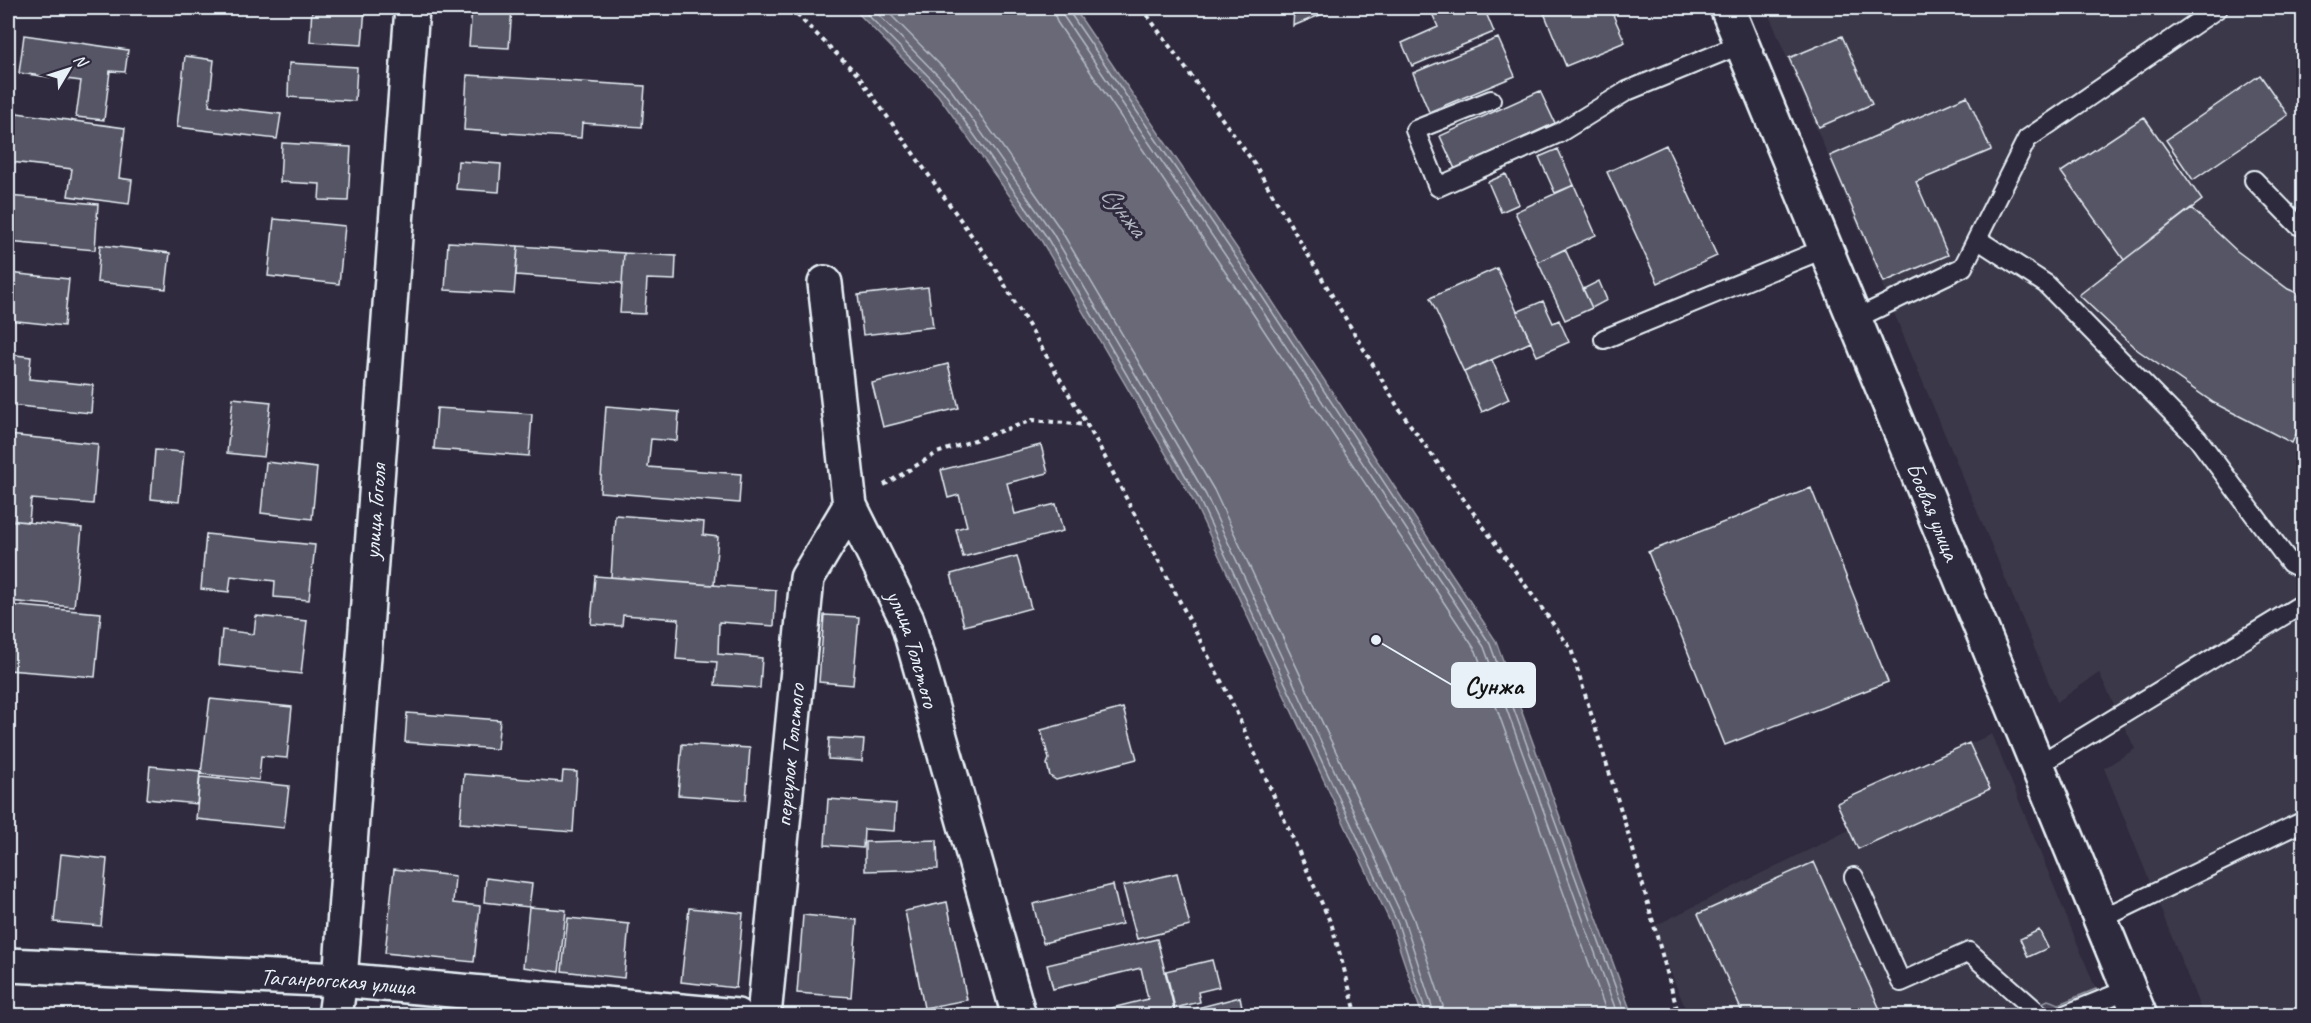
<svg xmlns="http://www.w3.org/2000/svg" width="2311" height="1023" font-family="Caveat,sans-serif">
<rect width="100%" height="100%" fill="#2f2a3d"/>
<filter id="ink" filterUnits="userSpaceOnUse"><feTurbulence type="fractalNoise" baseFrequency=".0167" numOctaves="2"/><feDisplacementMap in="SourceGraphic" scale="12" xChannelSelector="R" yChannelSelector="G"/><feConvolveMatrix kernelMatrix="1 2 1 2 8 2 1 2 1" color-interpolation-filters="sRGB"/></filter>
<g filter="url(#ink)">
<path fill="#3b3749" d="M 1766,8 L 2303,8 L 2303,1015 L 2203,1015 L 2104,768 L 2135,749 L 2099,673 L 2057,702 Z
M 1992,734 L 2096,989 L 2059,1004 L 2016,1014 L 2015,1015 L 1688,1015 L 1652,927 L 1849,830 L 1837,803 Z"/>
<path fill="#464455" stroke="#979aa6" stroke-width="1.5" d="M 2096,989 L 2107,1015 L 2015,1016 L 2048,1000 L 2059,1004 Z"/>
<path fill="#696978" stroke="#9c9fab" stroke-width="1.5" d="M 853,8 L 1074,8 L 1255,275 L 1496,641 L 1632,1015 L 1422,1015 L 1392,926 L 1194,502 L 1041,240 L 938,95 Z"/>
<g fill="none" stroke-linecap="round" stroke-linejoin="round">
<path stroke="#b5bbc5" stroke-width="1.5" d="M 861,8 L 943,91 L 1046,236 L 1199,499 L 1398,924 L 1427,1016
M 872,8 L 949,87 L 1052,232 L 1206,495 L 1404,920 L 1435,1016
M 884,8 L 956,81 L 1059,227 L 1214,490 L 1413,917 L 1443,1006 L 1444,1016
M 1053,8 L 1057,22 L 1236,288 L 1476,651 L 1608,1016
M 1062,8 L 1064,17 L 1244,283 L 1484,647 L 1618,1016
M 1069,8 L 1070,13 L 1250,278 L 1490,644 L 1626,1016"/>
</g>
<path fill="#575565" stroke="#e8f1f8" stroke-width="1.5" d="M 312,8 L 365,8 L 362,45 L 310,42 Z
M 472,8 L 512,8 L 509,48 L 469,46 Z
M 1294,8 L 1337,8 L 1293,26 Z
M 1441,8 L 1484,8 L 1494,32 L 1412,66 L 1402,43 L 1438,27 L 1431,11 Z
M 1542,8 L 1610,8 L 1625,42 L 1566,66 Z
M 24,35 L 128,50 L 125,72 L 110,71 L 104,120 L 76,117 L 81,81 L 19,73 Z
M 1842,36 L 1872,104 L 1819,127 L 1789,58 Z
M 1498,38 L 1515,76 L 1429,112 L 1413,73 Z
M 185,56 L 214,60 L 209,106 L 281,114 L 277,139 L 177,127 Z
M 289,63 L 357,67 L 355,101 L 288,97 Z
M 467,75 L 645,86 L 642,127 L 582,123 L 581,138 L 464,130 Z
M 2260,75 L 2288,115 L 2193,180 L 2166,140 Z
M 1540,91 L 1555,123 L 1455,169 L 1440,136 Z
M 1967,96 L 1991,150 L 1916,182 L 1948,255 L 1884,282 L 1830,156 Z
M 17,113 L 125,128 L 119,178 L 132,180 L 129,204 L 68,196 L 72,169 L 11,162 Z
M 2144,117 L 2202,200 L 2124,260 L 2061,172 Z
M 282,143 L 351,147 L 348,201 L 319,200 L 320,184 L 280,182 Z
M 1666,145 L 1717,256 L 1658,283 L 1607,172 Z
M 1558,149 L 1574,185 L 1555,193 L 1539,157 Z
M 458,161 L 501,164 L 499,192 L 456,189 Z
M 1506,174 L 1519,204 L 1501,212 L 1488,182 Z
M 1574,185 L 1596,235 L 1538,262 L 1515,212 Z
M 8,196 L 98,204 L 95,250 L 8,242 Z
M 2191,208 L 2237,251 L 2288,289 L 2304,296 L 2304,417 L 2292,443 L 2214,403 L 2136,349 L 2079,295 Z
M 274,219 L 345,226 L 339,284 L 268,276 Z
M 448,242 L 518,246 L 514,294 L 445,290 Z
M 100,245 L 170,253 L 166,289 L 97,282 Z
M 518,246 L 624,253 L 622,283 L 516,275 Z
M 1565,249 L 1592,308 L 1565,320 L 1538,262 Z
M 624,253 L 676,256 L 675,280 L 647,279 L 645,314 L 620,313 Z
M 1497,268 L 1531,342 L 1464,372 L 1430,298 Z
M 8,273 L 69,279 L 64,326 L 8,320 Z
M 1599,281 L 1607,300 L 1592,308 L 1583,289 Z
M 928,287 L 933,327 L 863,335 L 858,295 Z
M 1543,301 L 1553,323 L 1559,320 L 1569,342 L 1537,356 L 1517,312 Z
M 8,354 L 31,357 L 29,379 L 93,385 L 91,413 L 8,405 Z
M 1492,360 L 1509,399 L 1482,412 L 1464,372 Z
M 948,364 L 959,408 L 883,427 L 872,383 Z
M 233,398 L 271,402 L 264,457 L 227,453 Z
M 606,406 L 679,412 L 677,441 L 651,439 L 648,467 L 741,474 L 739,503 L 600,492 Z
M 437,408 L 532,414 L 529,456 L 434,449 Z
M 8,435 L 98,444 L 93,504 L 31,499 L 29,522 L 8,520 Z
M 1041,445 L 1048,473 L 1007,483 L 1015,514 L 1056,504 L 1063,531 L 963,557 L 956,529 L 967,526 L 959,495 L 948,498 L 941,470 Z
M 155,450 L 184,452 L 179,502 L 151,499 Z
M 266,462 L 317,468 L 312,519 L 261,513 Z
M 1811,488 L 1888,682 L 1725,745 L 1648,552 Z
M 615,515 L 704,522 L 703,535 L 718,537 L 714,585 L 611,577 Z
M 8,520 L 82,528 L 74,607 L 8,601 Z
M 206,534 L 315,545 L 309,600 L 274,597 L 275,581 L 231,576 L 229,592 L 201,589 Z
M 1017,556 L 1031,608 L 964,626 L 951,574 Z
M 595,576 L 776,590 L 774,626 L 719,622 L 718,654 L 762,658 L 760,688 L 715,685 L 717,662 L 676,659 L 679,619 L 623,615 L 622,626 L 591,624 Z
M 8,605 L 101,613 L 95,677 L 8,670 Z
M 824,615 L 859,617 L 853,685 L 819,682 Z
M 256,616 L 307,621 L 301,674 L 219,665 L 222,630 L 254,634 Z
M 210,699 L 292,707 L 287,758 L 261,756 L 259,780 L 201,774 Z
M 1123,708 L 1137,759 L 1056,780 L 1050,776 L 1047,764 L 1049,759 L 1041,730 Z
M 407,713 L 500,720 L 497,749 L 405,742 Z
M 829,738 L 864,740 L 862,761 L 828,759 Z
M 1969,743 L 1990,789 L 1858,849 L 1837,803 Z
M 682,744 L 750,748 L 746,800 L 678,795 Z
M 150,766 L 200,771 L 197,804 L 147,799 Z
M 563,771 L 577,772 L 573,832 L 460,823 L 464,774 L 562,782 Z
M 200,777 L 289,786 L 284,828 L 196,819 Z
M 828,799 L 896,804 L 894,831 L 864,829 L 863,848 L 825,845 Z
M 937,840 L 938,869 L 865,871 L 865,842 Z
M 61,854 L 107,859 L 101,926 L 54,922 Z
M 1814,862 L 1883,1016 L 1744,1016 L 1698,914 Z
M 394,869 L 455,876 L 453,903 L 480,906 L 474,962 L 385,953 Z
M 1177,873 L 1190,926 L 1137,939 L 1123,886 Z
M 486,878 L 532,884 L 529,907 L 484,902 Z
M 1113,885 L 1122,924 L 1043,943 L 1033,904 Z
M 947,902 L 967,1000 L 924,1008 L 905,911 Z
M 529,907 L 566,910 L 559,972 L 523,967 Z
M 689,908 L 743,913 L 736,988 L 681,982 Z
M 803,915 L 857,920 L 851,997 L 797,993 Z
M 568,918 L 629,924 L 624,978 L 562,971 Z
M 2039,930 L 2048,948 L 2028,957 L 2020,939 Z
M 1157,939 L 1176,1016 L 1080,1016 L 1148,999 L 1141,968 L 1053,989 L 1047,965 Z
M 1212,960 L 1219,987 L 1198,992 L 1200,1002 L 1175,1008 L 1166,971 Z
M 1240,997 L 1244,1016 L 1199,1016 L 1197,1008 Z"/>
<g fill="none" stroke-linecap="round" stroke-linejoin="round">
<defs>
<path id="service" d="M 1491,100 L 1415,130 L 1438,187 L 1559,133 L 1627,91 L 1742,44
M 2254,180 L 2298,225 L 2304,222
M 1977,239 L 2046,284 L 2198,439 L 2290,563 L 2304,570
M 1855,319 L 1963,267 L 2027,139 L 2218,8
M 1604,339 L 1826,248
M 2038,765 L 2304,603
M 1854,877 L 1901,982 L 1969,952 L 2042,1016
M 2101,919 L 2304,821
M 2062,1016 L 2129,989"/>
<g id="minor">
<path id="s1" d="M 1727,8 L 2140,1016"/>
<path id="s2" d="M 825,283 L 850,506 L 907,620 L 1019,1016"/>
<path id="s3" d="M 8,965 L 340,980 L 737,1016"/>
<path id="s4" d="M 335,1016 L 340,980 L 412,8"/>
<path id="s5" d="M 764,1016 L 807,578 L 850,506"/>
</g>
</defs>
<use href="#service" stroke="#e8f1f8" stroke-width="22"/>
<use href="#minor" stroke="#e8f1f8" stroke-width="38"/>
<path stroke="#e8f1f8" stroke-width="4" stroke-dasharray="4.5 4.5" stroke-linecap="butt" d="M 790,8 L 857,74 L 996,270 L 1097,442 L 1230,698 L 1332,926 L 1357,1016
M 1142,8 L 1254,163 L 1399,409 L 1571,649 L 1632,846 L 1679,1016
M 884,485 L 937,453 L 1033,420 L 1086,425"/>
<use href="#service" stroke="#2f2a3d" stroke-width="18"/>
<use href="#minor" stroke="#2f2a3d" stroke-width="33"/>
</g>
</g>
<g text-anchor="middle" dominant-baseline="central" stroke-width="6" stroke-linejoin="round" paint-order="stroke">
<g font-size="24" fill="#e8f1f8" stroke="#2f2a3d">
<text stroke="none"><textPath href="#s1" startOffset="544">Боевая улица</textPath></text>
<text stroke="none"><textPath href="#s4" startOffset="506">улица Гоголя</textPath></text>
<text stroke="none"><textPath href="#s2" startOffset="381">улица Толстого</textPath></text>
<text stroke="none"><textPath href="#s5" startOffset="262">переулок Толстого</textPath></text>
<text stroke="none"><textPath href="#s3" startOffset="330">Таганрогская улица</textPath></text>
</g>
<g font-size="26" font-style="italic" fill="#afb4be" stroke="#2f2a3d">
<text transform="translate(1124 211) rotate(52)">Сунжа</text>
</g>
</g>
<path fill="none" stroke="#e8f1f8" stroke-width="2" d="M1376 640L1452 685"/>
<circle fill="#e8f1f8" stroke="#2f2a3d" stroke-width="2" cx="1376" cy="640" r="6"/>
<rect fill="#e8f1f8" stroke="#e8f1f8" stroke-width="2" x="1452" y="663" width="83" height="44" rx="6"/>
<g font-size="26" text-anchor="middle" font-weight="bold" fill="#111">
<text x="1494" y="694">Сунжа</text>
</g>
<rect width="2311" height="1023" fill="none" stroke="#2f2a3d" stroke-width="30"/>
<rect x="15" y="15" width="2281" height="993" fill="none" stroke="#e8f1f8" stroke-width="2" filter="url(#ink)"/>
<g transform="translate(69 69) rotate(51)" stroke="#2f2a3d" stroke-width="4.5" paint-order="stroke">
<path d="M0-4.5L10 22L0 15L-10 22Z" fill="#e8f1f8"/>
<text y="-9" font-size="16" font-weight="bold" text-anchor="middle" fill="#e8f1f8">N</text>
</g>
</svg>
